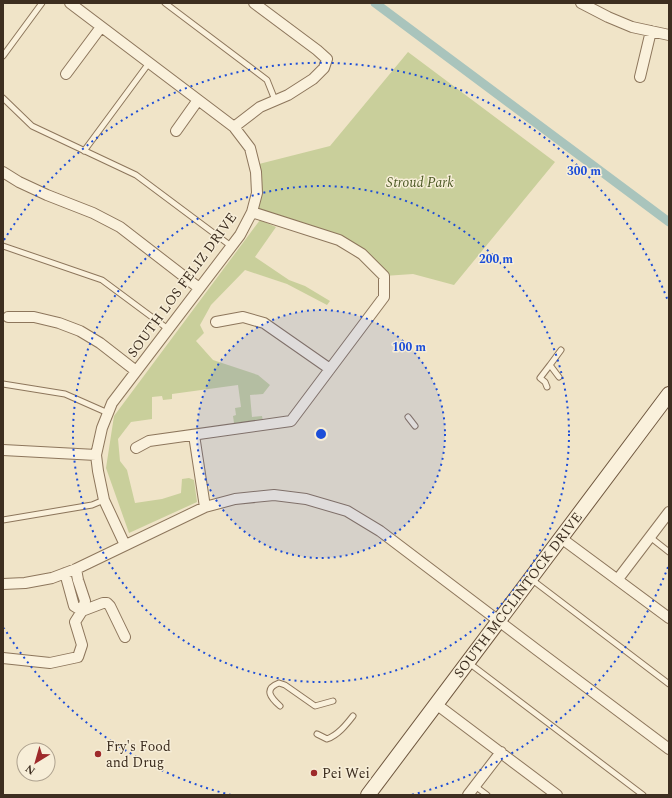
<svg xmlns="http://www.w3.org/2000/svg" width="672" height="798" font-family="Spectral,serif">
<rect width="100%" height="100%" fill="#f0e4c8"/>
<path fill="#c9cf9b" d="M 408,52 L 555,162 L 454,285 L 413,274 L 384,276 L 339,240 L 252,212 L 255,165 L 330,146 Z
M 260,220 L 276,227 L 255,257 L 289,280 L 305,286 L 330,301 L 327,305 L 287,284 L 245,270 L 211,305 L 200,325 L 204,333 L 196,341 L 213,360 L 258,375 L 270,385 L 263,394 L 250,395 L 252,417 L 262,416 L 263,421 L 234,423 L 233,416 L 236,415 L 235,408 L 241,407 L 238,385 L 172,394 L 172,399 L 163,400 L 162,396 L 152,397 L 152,419 L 131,422 L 118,439 L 120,461 L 127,470 L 135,503 L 162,499 L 181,493 L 182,479 L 189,478 L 194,480 L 197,502 L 129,533 L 106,468 L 114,416 Z"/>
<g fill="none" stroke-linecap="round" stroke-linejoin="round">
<path stroke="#a9c4bc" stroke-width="9" d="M 375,3 L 669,222"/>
<defs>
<path id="lane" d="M 165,3 L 267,80 L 275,100
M 3,56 L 42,3
M 3,98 L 32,126 L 136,175 L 231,246
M 84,151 L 149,63
M 3,246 L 102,280 L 168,329
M 559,377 L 550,365 L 561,350
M 3,384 L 65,394 L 108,413
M 547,387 L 545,382 L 540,378 L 550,365
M 408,417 L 415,426
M 3,520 L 92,505 L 104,500
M 650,537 L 669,552
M 531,579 L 669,684
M 469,663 L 643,795
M 280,706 C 271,698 263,689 279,683 L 285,685 L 315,706 L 333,701
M 317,734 L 327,739 C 338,735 346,725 353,716
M 475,786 L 487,795"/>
<path id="street" d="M 70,3 L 234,127 L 250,148 L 256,172 L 257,193 L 252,212 L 240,235 L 112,403 L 102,428 L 96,455 L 98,471 L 104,500 L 125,545
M 581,3 L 608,17 L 632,27 L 669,35
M 66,74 L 101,27
M 640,77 L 651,31
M 234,127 L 260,107 L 288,95 L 313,79 L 324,68 L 327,59 L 317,50 L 254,3
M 176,131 L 198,100
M 3,172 L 19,182 L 47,195 L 93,213 L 120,227 L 199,288
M 8,317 L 34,317 L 59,323 L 80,331 L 100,343 L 136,371
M 216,322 L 243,317 L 264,323 L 330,369
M 194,435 L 205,507
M 136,448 L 149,441 L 291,421 L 384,297 L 384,276 L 362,254 L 339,240 L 252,212
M 3,450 L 96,455
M 561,538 L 669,618
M 65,573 L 74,606 L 82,611 L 85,601 L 78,580 L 76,569
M 618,579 L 669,512
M 3,584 L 25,583 L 52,578 L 76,569 L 205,507 L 235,499 L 274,495 L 306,499 L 347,511 L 380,531 L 537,650 L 669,749
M 3,658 L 50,663 L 78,657 L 82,645 L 75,622 L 82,611 L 103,603 L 107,603 L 110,606 L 125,637
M 436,704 L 557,795
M 468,795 L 501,752"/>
<path id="secondary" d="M 368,795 L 669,394"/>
</defs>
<use href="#lane" stroke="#8d765c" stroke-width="7"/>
<use href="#street" stroke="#8d765c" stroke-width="12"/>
<use href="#secondary" stroke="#6f573f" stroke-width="16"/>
<use href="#lane" stroke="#faf1dc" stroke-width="5"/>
<use href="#street" stroke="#faf1dc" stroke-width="10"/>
<use href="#secondary" stroke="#faf1dc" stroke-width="14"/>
</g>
<circle cx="321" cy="434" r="124" fill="#1d4ed8" fill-opacity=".12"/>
<g fill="none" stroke="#1d4ed8" stroke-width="2" stroke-dasharray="2 4">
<circle cx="321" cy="434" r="124"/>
<circle cx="321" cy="434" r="248"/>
<path d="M668 567A372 372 0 0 1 411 795M231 795A372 372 0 0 1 4 628M4 240A372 372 0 0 1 668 301"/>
</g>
<g fill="#9e2a2b" stroke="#f7eed8" stroke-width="1.5">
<circle cx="98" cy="754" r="4"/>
<circle cx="314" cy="773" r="4"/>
</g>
<g text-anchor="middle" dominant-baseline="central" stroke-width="3" stroke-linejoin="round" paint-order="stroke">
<g font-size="14" font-style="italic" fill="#4d5a26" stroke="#f7eed8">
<text x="420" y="182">Stroud Park</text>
</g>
<g font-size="14" fill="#3d2e20" stroke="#f7eed8">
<text transform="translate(182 285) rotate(-54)">SOUTH LOS FELIZ DRIVE</text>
<text transform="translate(518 595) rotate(-53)">SOUTH MCCLINTOCK DRIVE</text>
</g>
<g font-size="14" fill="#3d2e20" stroke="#f7eed8" text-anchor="start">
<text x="106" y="746">Fry's Food<tspan x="106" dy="16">and Drug</tspan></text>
<text x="322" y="773">Pei Wei</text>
</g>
</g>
<circle cx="321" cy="434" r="6" fill="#1d4ed8" stroke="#f7eed8" stroke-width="2"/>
<g font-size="12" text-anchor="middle" font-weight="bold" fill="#1d4ed8" stroke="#f7eed8" stroke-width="3" stroke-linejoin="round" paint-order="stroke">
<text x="584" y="175">300 m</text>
<text x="496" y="263">200 m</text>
<text x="409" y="351">100 m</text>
</g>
<rect width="672" height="798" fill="none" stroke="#3d2e20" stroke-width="8"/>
<g transform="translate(36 762) rotate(217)"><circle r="19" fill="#f7eed8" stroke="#ada18e"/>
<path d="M0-3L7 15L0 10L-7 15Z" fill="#9e2a2b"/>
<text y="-6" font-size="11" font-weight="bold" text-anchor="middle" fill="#3d2e20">N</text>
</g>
</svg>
